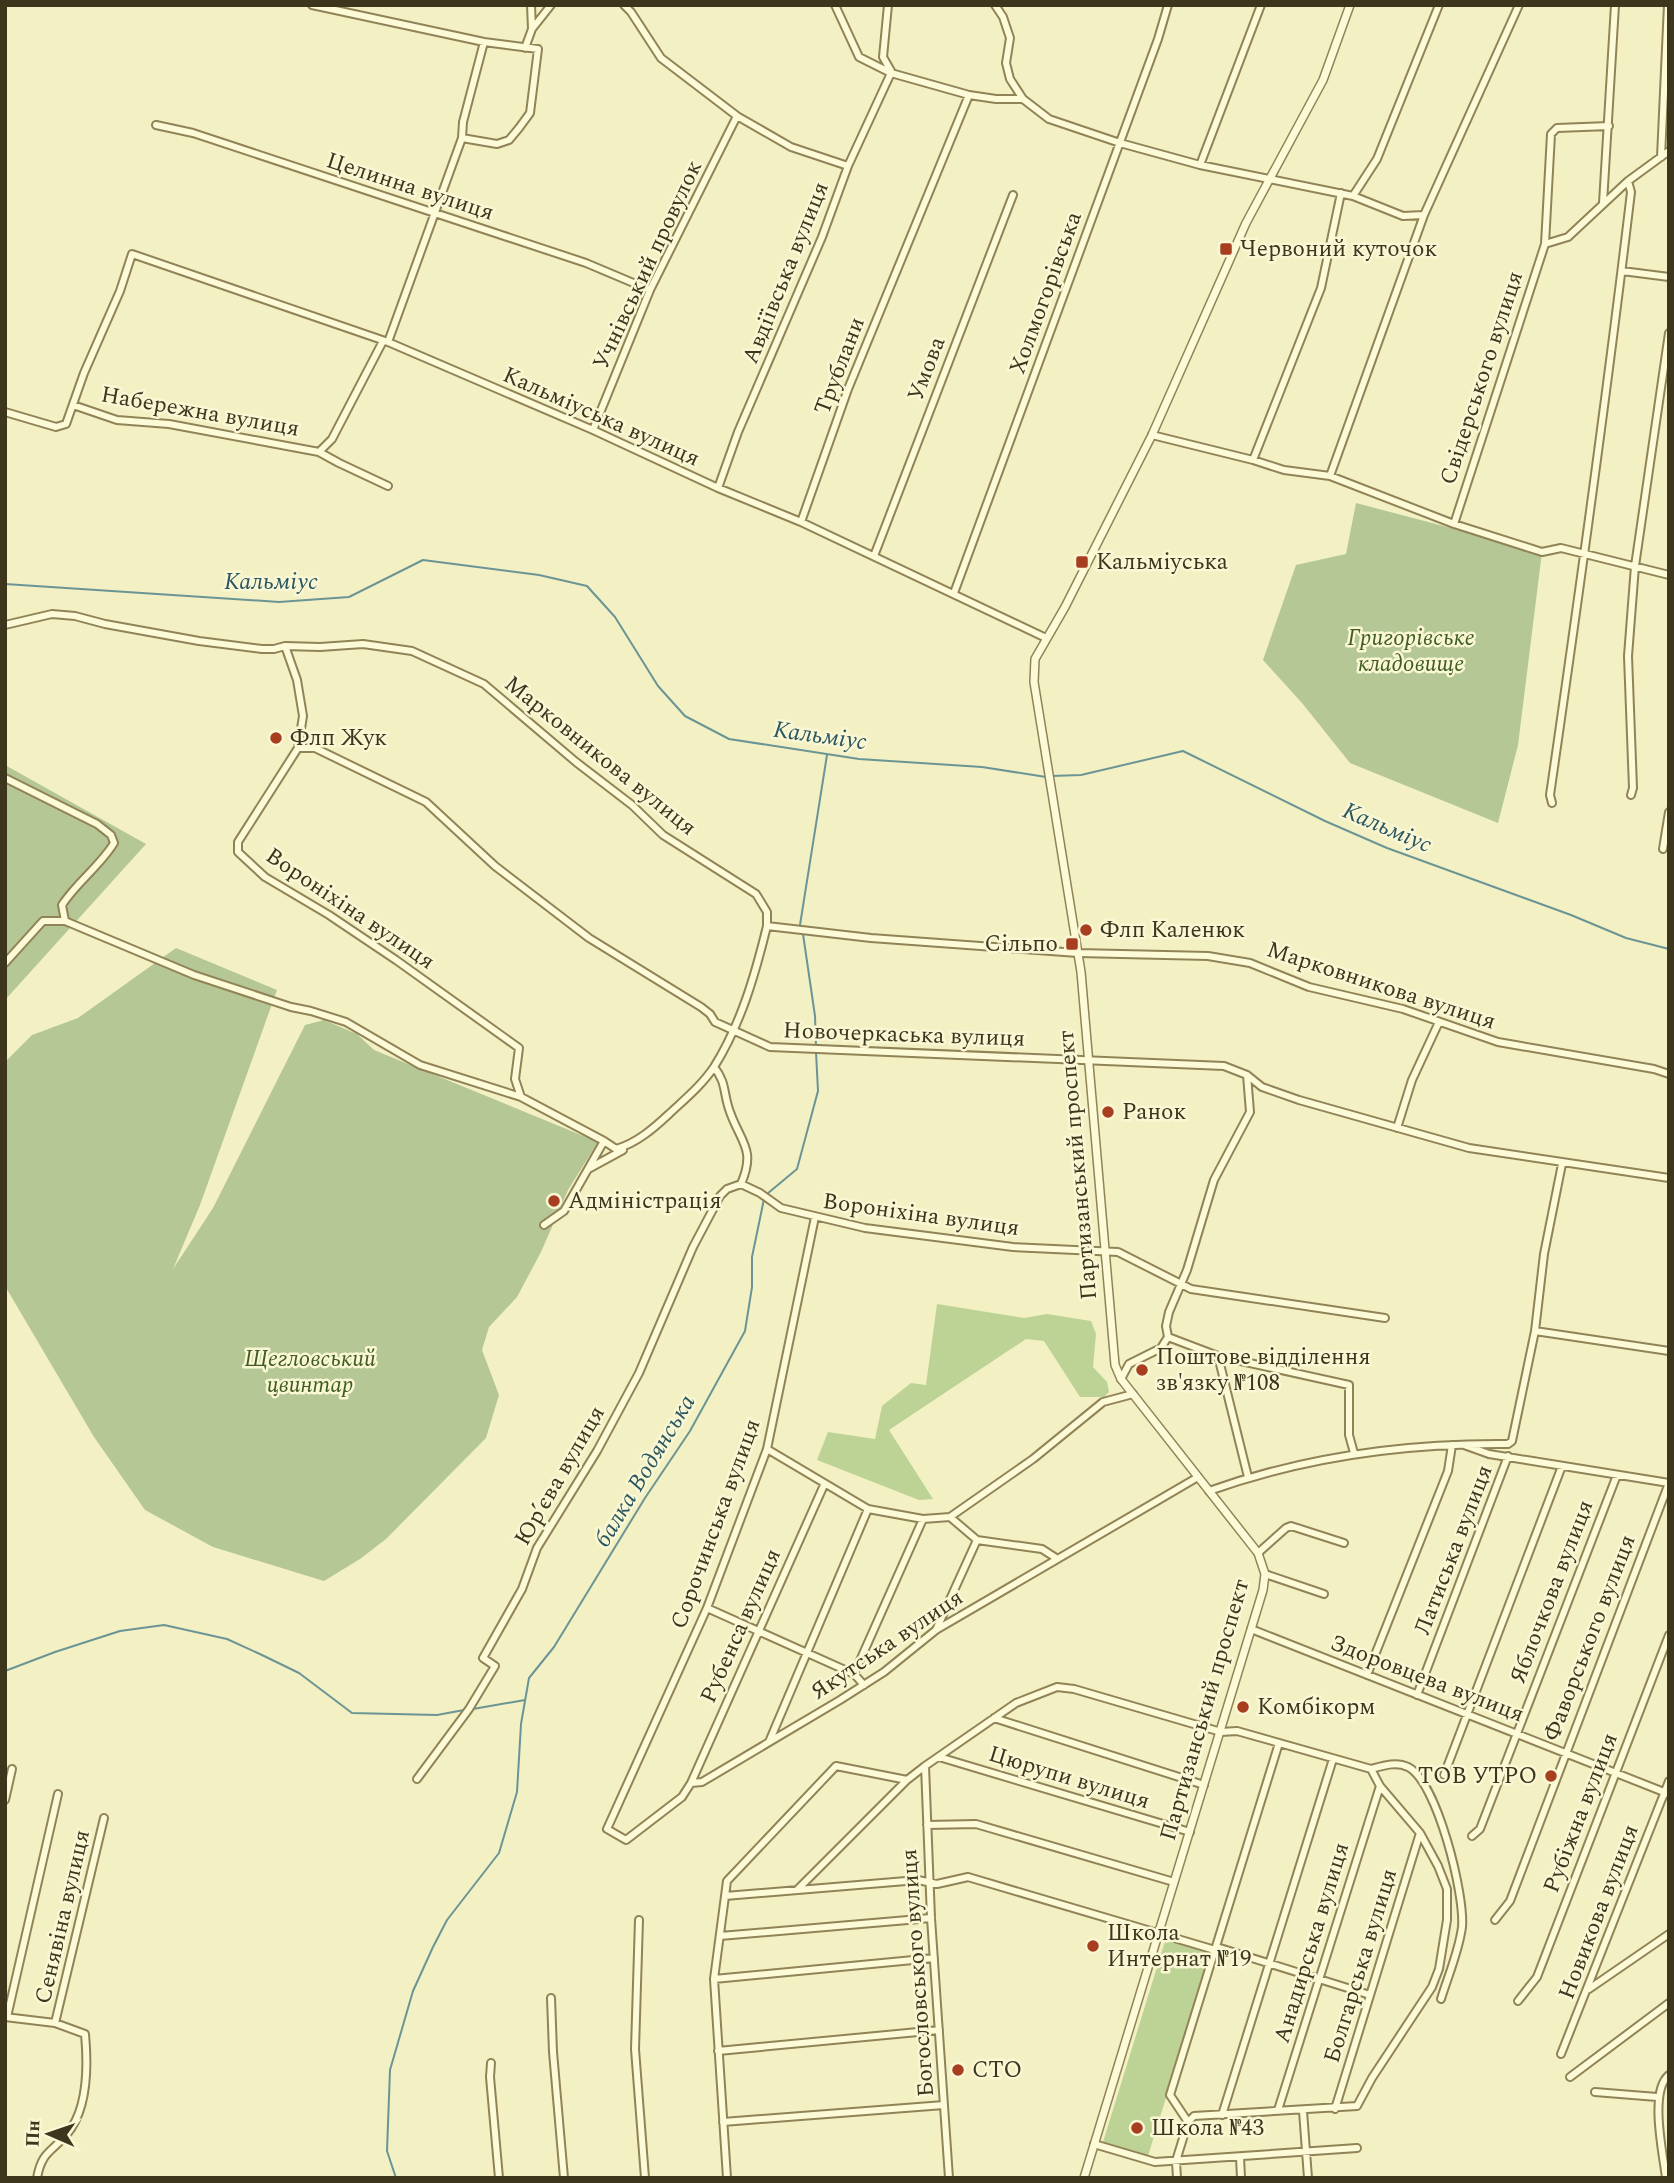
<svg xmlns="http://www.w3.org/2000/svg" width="1674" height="2183" font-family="Spectral,serif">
<rect width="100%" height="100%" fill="#f3f0c3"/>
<path fill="#bdd395" d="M 937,1304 L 1024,1318 L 1047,1314 L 1091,1321 L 1096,1334 L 1093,1367 L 1107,1382 L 1109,1392 L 1104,1397 L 1080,1397 L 1044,1341 L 1026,1339 L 889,1430 L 933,1499 L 919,1500 L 817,1460 L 828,1432 L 875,1439 L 882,1406 L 911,1383 L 926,1385 Z
M 1166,1938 L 1211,1952 L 1148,2156 L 1103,2142 Z"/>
<path fill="#b5c795" d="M 1356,503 L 1542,552 L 1518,745 L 1498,823 L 1350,763 L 1302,703 L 1263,660 L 1296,565 L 1346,554 Z
M 5,765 L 146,844 L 5,1000 Z
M 176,948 L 277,990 L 200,1205 L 173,1269 L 213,1208 L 305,1025 L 324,1020 L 357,1034 L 374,1050 L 598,1142 L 568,1190 L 541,1252 L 517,1297 L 489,1327 L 482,1350 L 499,1395 L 486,1438 L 386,1539 L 360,1559 L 324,1581 L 213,1547 L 145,1510 L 94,1437 L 5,1286 L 5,1062 L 32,1035 L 78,1018 Z"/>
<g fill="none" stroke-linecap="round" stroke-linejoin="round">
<path stroke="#6b9595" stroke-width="2" d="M 5,584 L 279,602 L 349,597 L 423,560 L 539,575 L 587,586 L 615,617 L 658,686 L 685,716 L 729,739 L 859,759 L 982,767 L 1046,777
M 1051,776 L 1081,775 L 1183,751 L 1325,821 L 1387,848 L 1571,915 L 1626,938 L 1669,949
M 801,929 L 800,925 L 827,755
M 803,934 L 815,1016 L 816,1047
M 767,1194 L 797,1169 L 818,1091 L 816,1052
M 5,1671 L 55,1652 L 120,1631 L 164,1625 L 227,1639 L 262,1655 L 299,1673 L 352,1713 L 437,1715 L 464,1710
M 473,1709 L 525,1700
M 396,2178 L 387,2151 L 390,2070 L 413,1991 L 433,1947 L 447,1920 L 499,1853 L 517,1792 L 521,1724 L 529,1678 L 554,1647 L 645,1498 L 690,1431 L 745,1331 L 752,1287 L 752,1257 L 764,1199"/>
<defs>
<path id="minor" d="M 312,5 L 484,42 L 538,49 L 530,113 L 519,128 L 509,140 L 497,144 L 462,138
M 624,5 L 631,12 L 661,58 L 737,116 L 791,147 L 848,166
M 835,5 L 859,57 L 891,73 L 969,95 L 996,99 L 1023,99
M 888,5 L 883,57 L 891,71
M 995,5 L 1003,17 L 1010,38 L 1006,63 L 1010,79 L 1023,99 L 1049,119 L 1120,143 L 1200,165 L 1353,196 L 1403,216 L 1424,215
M 532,29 L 551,5
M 525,48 L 532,29 L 531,5
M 156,125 L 193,133 L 586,263 L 650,290
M 1661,157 L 1668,5
M 1200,165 L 1261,5
M 1353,196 L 1377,159 L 1439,5
M 1603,203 L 1615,5
M 1545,244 L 1568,237 L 1628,181 L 1669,151
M 1622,271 L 1669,277
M 388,342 L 462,138 L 463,122 L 484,42
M 73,405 L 117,420 L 169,424 L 319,452 L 332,439 L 383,341
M 5,412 L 56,427 L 66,424 L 84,373 L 120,291 L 132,254 L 388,342 L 593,430 L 718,488 L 801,522 L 1046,638
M 593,430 L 650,290 L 737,116
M 1152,435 L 1253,460 L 1284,470 L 1330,476 L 1454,524 L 1542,552 L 1561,548 L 1669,575
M 319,452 L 339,463 L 388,486
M 1253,460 L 1321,288 L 1341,193
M 1330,476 L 1424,215 L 1519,5
M 718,488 L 738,432 L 822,237 L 848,166 L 891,73
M 801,522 L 848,389 L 969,95
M 1454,524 L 1545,244 L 1551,134 L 1557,128 L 1609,126
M 874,556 L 1013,195
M 954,593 L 1158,39 L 1168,5
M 5,625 L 52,614 L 75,616 L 105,624 L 199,641 L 262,649 L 274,649 L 285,646 L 320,647 L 363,644 L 412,651 L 484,684 L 576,762 L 632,805 L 663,835 L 756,894 L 767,912 L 767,926 L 871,938 L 1078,953 L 1208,956 L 1250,963 L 1309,987 L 1403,1009 L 1498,1042 L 1654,1069 L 1669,1074
M 285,646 L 297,680 L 303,716 L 298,748 L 238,842 L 238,852 L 265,877 L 329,915 L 396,960 L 519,1048 L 515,1079 L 521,1097
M 298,748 L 315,748 L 426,802 L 495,866 L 589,938 L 701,1007 L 710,1014 L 715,1022 L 770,1047 L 1224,1066 L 1247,1075 L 1262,1087 L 1299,1100 L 1469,1148 L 1669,1178
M 5,778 L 97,824 L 111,835 L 114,843 C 100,866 77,882 62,905 L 65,921 L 194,975 L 291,1007 L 311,1011 L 346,1022 L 420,1065 L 521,1097 L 604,1141
M 1631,795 L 1633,788 L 1628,656 L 1635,566 L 1669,333
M 1552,803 L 1550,795 C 1579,595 1607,394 1631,192 L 1628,181
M 1663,849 L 1669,812
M 5,963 L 43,921 L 65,921
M 714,1067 C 727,1083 723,1094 730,1112 C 741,1143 756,1149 741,1184 L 760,1193 L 781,1208 L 865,1228 L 1013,1247 L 1118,1252 L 1191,1289 L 1385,1318
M 1397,1128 L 1412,1080 L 1439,1022
M 590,1168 L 623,1150
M 815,1217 L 767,1449 L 707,1608 L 607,1829 L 626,1840 L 682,1797 L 691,1783 L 702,1782 L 840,1700 L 884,1672 L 936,1630 L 1198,1477
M 544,1225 L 564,1211 L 604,1141 L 616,1149 C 637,1143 654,1128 669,1114 C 685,1099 702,1085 714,1067 C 741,1024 755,975 767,926
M 1535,1331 L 1669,1351
M 1168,1337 L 1218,1356 L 1349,1385 L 1349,1435 L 1354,1453
M 1218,1356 L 1248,1477
M 1121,1379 L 1129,1364 L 1161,1348 L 1168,1337 L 1166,1326 L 1169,1312 L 1187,1270 L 1214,1180 L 1250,1112 L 1247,1075
M 1464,1445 L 1489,1454 L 1669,1483
M 767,1449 L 868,1509 L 923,1519 L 950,1517 L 1033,1459 L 1103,1402 L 1133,1394
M 1209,1491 C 1304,1457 1407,1443 1508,1444 L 1512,1441 L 1535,1331 L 1544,1254 L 1562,1164
M 950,1517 L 977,1540 L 1042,1549 L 1056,1558
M 1258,1553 L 1286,1528 L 1291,1526 L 1344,1543
M 1265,1574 L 1324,1594
M 707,1608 L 854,1674 L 864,1685
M 1251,1629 L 1669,1794
M 936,1630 L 977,1540
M 854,1674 L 923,1519
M 1367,1675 L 1448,1471 L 1452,1445
M 1417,1695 L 1508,1456
M 994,1718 L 1204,1785
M 769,1742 L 868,1509
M 939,1757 L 1190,1832
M 925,1766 L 931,1918 L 949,2178
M 1371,1769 C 1382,1766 1396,1761 1408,1767 C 1437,1781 1465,1895 1462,1927 C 1459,1951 1448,1976 1441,1999
M 1444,1775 L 1562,1466
M 417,1779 L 469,1709 L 495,1666 L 483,1658 L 522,1589 L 537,1548 L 597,1451 L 639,1373 L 693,1247 L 720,1196 L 727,1189 L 741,1184
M 691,1783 L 824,1485
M 5,1800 L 12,1769
M 927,1825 L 976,1824 L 1174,1882
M 1472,1836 L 1480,1829 L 1617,1475
M 797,1890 L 907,1780 L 925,1766 L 1016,1703 L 1057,1687 L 1074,1689 L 1221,1732 L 1237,1731 L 1371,1769 L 1380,1786 L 1420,1833 L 1438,1866 L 1447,1889 L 1447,1920 L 1439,1969 L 1432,1987 L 1372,2078 L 1357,2106 L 1194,2116 L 1188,2122
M 725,1896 L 918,1880 L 937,1884 L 968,1877 L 1215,1950 L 1220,1948 L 1370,1995
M 639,1920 L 635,2049 L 645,2178
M 1495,1920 L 1510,1901 L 1669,1483
M 720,1936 L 931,1918
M 714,1979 L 934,1958
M 1589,1989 L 1669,1934
M 551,1998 L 553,2052 L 564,2178
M 1518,2001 L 1537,1977 L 1669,1635
M 5,2017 L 55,2023 L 85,2034 C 88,2066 88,2109 67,2134 C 51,2153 42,2151 37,2178
M 7,2017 L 58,1794
M 55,2023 L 104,1818
M 718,2051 L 939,2030
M 1561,2054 L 1669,1781
M 491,2063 L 490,2077 L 499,2178
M 1570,2077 L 1669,2003
M 1595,2092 L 1657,2097
M 1335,2109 L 1420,1833
M 1278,2110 L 1380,1786
M 1303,2111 L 1308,2178
M 1222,2115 L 1333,1759
M 723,2122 L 944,2105
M 1094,2144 L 1155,2162 L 1357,2148
M 1240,2157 L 1241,2178
M 727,2178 L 714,1979 L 727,1881 L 836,1766 L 907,1780
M 1177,2178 L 1176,2161 L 1188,2122 L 1170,2095 L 1279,1743
M 1666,2178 C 1663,2153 1649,2091 1669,2075"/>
<path id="tertiary" d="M 1084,2178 L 1263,1590 L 1265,1574 L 1258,1553 L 1121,1379 L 1115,1365 L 1081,972 L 1034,682 L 1035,659 L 1065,607 L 1152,435 L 1246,223 L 1323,80 L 1350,5"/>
</defs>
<use href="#minor" stroke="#908357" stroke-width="10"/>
<use href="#tertiary" stroke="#908357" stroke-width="10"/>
<use href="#minor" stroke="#fdfad8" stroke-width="6"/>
<use href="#tertiary" stroke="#fdfad8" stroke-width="7"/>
</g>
<g fill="#a73e20" stroke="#faf7d4" stroke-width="2.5">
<rect x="1219" y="242" width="14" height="14" rx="3.5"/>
<rect x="1075" y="555" width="14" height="14" rx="3.5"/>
<circle cx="276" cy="738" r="7"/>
<circle cx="1086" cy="930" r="7"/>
<rect x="1065" y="937" width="14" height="14" rx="3.5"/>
<circle cx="1108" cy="1112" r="7"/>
<circle cx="554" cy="1201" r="7"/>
<circle cx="1142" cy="1370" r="7"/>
<circle cx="1243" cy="1707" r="7"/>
<circle cx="1551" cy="1776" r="7"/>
<circle cx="1093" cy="1946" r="7"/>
<circle cx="958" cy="2070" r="7"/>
<circle cx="1137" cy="2128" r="7"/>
</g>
<g text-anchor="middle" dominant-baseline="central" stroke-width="5" stroke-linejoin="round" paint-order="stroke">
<g font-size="23" fill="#3e351d" stroke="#faf7d4">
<text transform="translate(410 187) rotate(18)">Целинна вулиця</text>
<text transform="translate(648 265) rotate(-65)">Учнівський провулок</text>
<text transform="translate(786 273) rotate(-68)">Авдіївська вулиця</text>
<text transform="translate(1046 293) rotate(-70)">Холмогорівська</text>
<text transform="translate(840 366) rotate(-69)">Трублани</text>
<text transform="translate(927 369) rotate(-69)">Умова</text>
<text transform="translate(1482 378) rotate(-72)">Свiдерського вулиця</text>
<text transform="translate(200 412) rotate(10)">Набережна вулиця</text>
<text transform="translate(601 417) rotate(24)">Кальміуська вулиця</text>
<text transform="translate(600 756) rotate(39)">Марковникова вулиця</text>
<text transform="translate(350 909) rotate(34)">Вороніхіна вулиця</text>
<text transform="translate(1381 986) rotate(18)">Марковникова вулиця</text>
<text transform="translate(904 1035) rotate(2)">Новочеркаська вулиця</text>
<text transform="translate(1078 1165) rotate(-95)">Партизанський проспект</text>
<text transform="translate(921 1215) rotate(8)">Вороніхіна вулиця</text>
<text transform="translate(560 1476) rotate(-60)">Юр’єва вулиця</text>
<text transform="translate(716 1524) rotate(-70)">Сорочинська вулиця</text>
<text transform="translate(1454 1550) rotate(-69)">Латиська вулиця</text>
<text transform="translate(1552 1592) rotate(-69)">Яблочкова вулиця</text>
<text transform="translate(741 1626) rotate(-66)">Рубенса вулиця</text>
<text transform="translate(1590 1638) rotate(-69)">Фаворського вулиця</text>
<text transform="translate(887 1645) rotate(-34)">Якутська вулиця</text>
<text transform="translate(1427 1679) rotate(21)">Здоровцева вулиця</text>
<text transform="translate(1205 1710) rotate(-74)">Партизанський проспект</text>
<text transform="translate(1069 1778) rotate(17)">Цюрупи вулиця</text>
<text transform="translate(1581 1813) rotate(-69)">Рубіжна вулиця</text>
<text transform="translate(1599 1912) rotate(-69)">Новикова вулиця</text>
<text transform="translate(63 1917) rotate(-77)">Сенявіна вулиця</text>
<text transform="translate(1312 1943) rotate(-73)">Анадирська вулиця</text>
<text transform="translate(1361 1966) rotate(-73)">Болгарська вулиця</text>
<text transform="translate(918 1973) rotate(-94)">Богословського вулиця</text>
</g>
<g font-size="23" fill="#3e351d" stroke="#faf7d4" text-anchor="start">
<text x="1240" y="249">Червоний куточок</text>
<text x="1096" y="562">Кальміуська</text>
<text x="290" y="738">Флп Жук</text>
<text x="1100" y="930">Флп Каленюк</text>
<text x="1058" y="944" text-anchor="end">Сільпо</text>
<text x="1122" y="1112">Ранок</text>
<text x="568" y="1201">Адміністрація</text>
<text x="1156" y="1357">Поштове відділення<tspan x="1156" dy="26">зв'язку №108</tspan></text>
<text x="1257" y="1707">Комбікорм</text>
<text x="1537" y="1776" text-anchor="end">ТОВ УТРО</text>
<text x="1107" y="1933">Школа<tspan x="1107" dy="26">Интернат №19</tspan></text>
<text x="972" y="2070">СТО</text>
<text x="1151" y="2128">Школа №43</text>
</g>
<g font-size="23" font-style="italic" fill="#405d21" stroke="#faf7d4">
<text x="1411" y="638">Григорівське<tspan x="1411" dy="26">кладовище</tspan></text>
<text x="310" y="1359">Щегловський<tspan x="310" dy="26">цвинтар</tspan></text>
</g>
<g font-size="24" font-style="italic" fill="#2b5760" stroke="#faf7d4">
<text x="271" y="582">Кальміус</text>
<text transform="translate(820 736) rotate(8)">Кальміус</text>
<text transform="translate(1387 828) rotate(23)">Кальміус</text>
<text transform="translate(645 1471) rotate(-59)">балка Водянська</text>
</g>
</g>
<rect width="1674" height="2183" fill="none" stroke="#3e351d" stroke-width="14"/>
<g transform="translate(49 2134) rotate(272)" stroke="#faf7d4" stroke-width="5" paint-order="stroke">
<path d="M0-5L12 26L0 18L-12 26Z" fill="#3e351d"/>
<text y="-10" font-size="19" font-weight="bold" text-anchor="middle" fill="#3e351d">Пн</text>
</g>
</svg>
